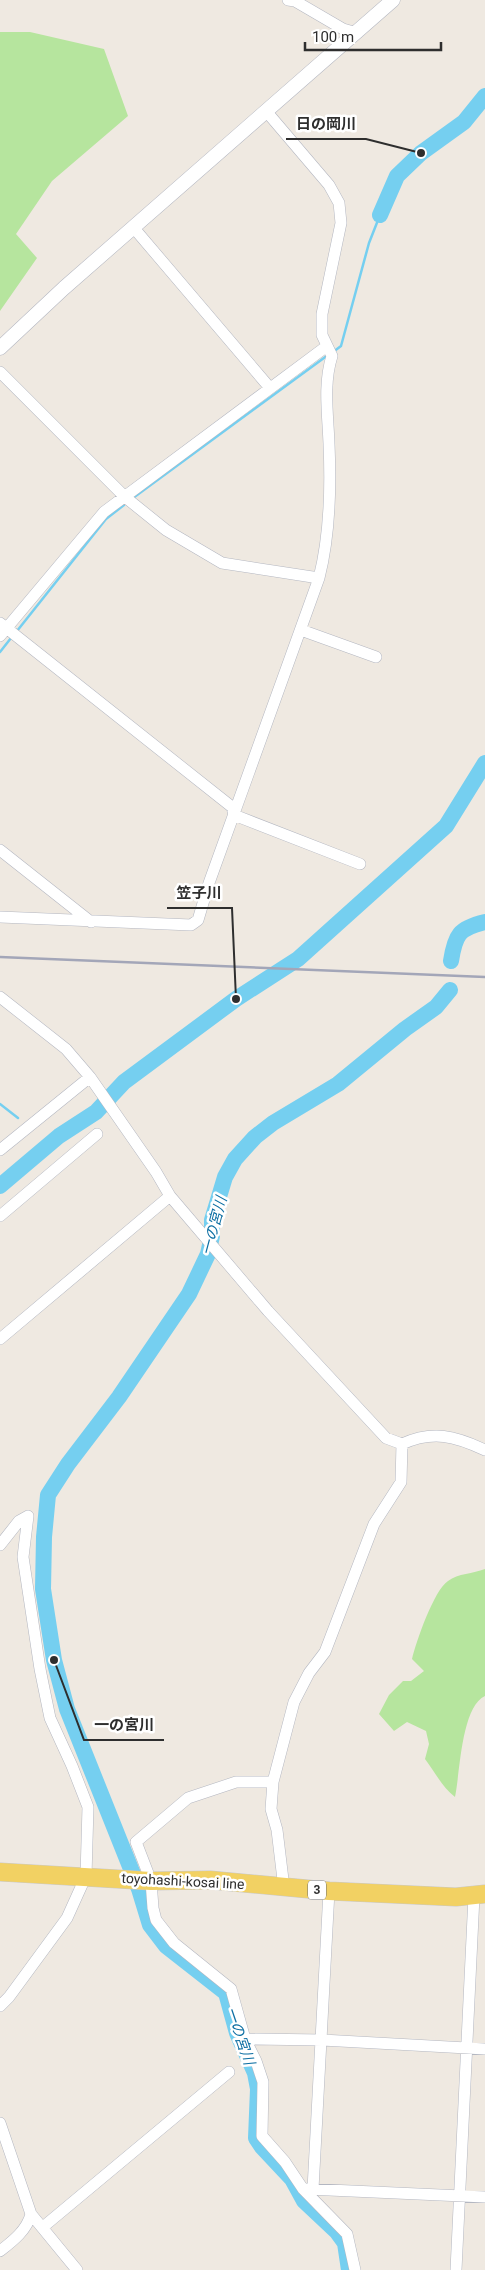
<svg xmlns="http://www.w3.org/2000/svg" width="485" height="2270" font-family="Roboto,'Noto Sans JP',sans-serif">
<rect width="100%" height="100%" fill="#efe9e1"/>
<path fill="#b6e59e" d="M 0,32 L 30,32 L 104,49 L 128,116 L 52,181 L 16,234 L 37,258 L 0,311 Z
M 485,1569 L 485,1696 C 461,1707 460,1774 455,1797 C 442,1787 435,1772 425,1759 L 429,1744 L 426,1731 L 407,1722 L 394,1731 L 379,1714 L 389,1695 L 403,1681 L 411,1681 L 424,1671 L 412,1659 C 416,1642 434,1590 448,1581 C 458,1573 473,1574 485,1569 Z"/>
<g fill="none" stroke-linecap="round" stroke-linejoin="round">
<path stroke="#75cff0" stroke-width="2.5" d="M 333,352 L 341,346 L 369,243 L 380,215
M 133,498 L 328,355
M 17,631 L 106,519 L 124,505
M 0,652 L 11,638
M 0,1104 L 18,1118"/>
<path stroke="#75cff0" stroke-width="16" d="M 380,215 L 397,176 L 421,153 L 464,122 L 485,96
M 451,961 C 455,935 459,928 485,922
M 0,1186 L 59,1136 L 96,1112 L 124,1082 L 236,999 L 298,959 L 446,826 L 485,763
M 349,2270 L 345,2243 L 337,2232 L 304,2201 L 292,2179 L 262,2147 L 256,2138 L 258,2089 L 255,2073 L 237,2033 L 226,1993 L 166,1946 L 150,1925 L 139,1889 L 67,1709 L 54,1660 L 43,1589 L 44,1537 L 48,1495 L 68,1464 L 119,1397 L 189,1294 L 208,1254 L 212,1236 L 212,1220 L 225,1177 L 235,1159 L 255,1137 L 273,1123 L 338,1084 L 405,1029 L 436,1007 L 450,990"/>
<defs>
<path id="minor" d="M 288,0 L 295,1 L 343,29 L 357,33
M 133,227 L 270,388
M 0,372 L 125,497 L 166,530 L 222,563 L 319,578
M 0,623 L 232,807 L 234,815
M 301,630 L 376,657
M 0,636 L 104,512 L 327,346
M 234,815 L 360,864
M 0,850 L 91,922
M 0,917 L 191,925 L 198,920 L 209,883 L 319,578 C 330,535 331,488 329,444 C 328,415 323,384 332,356 L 322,335 L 322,314 L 341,223 L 339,203 L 329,185 L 266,111
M 0,997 L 66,1049 L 90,1077 L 156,1172 L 170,1196 L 268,1311 L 386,1438 L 402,1444 C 433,1430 455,1436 485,1450
M 0,1150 L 90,1077
M 0,1216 L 97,1134
M 0,1339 L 170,1196
M 0,1545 L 19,1521 L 28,1516
M 273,1782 L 236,1782 L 188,1798 L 136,1842 L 151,1881 L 153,1908 L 156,1920 L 174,1943 L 231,1989 L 245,2039 L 256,2061 L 263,2082 L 262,2136 L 285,2162 L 303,2189 L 347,2234 L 355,2270
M 284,1888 L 277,1830 L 271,1809 L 273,1782 L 294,1702 L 309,1673 L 325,1652 L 374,1524 L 401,1482 L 402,1444
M 0,2006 L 9,1997 L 67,1918 L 86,1876 L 88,1807 L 72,1766 L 50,1718 L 40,1669 L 23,1557 L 28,1516
M 245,2039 L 322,2040 L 485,2049
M 0,2123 L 31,2214 L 77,2270
M 307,2189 L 485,2197
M 313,2189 L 329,1891
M 43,2227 L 229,2072
M 0,2251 C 13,2241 27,2230 31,2214
M 456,2270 L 474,1896"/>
<path id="tertiary" d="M 0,348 L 64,288 L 393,0"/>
<path id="primary" d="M 0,1872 L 151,1881 L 210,1880 L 329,1891 L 456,1897 L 485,1894"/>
</defs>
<use href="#minor" stroke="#b4b7c1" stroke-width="12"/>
<use href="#tertiary" stroke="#b4b7c1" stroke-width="15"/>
<use href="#primary" stroke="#c9c9c9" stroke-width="19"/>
<use href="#minor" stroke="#fff" stroke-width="11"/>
<use href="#tertiary" stroke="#fff" stroke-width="14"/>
<use href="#primary" stroke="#f2d163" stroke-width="18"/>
<path stroke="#a3a6b8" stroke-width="2.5" d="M 0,957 L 485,977"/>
</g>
<g text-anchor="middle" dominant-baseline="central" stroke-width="5" stroke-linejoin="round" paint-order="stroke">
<rect fill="#fff" stroke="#6d6d6d" stroke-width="1" x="308" y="1880.5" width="18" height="19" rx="4"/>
<g font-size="12" font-weight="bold" fill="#2e2e2e">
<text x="317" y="1890">3</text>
</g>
<g font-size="14" fill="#2e2e2e" stroke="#fff">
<text transform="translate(183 1881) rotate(3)">toyohashi-kosai line</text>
</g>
<g font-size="15" font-style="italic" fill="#0d6fa3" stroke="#fff">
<text transform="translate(214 1226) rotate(-75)">一の宮川</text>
<text transform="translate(240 2036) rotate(71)">一の宮川</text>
</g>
</g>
<path fill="none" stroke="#2e2e2e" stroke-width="2" d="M421 153L366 139H286M236 999L232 908H167M54 1660L84 1740H164"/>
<g fill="#2e2e2e" stroke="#fff" stroke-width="2">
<circle cx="421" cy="153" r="5"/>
<circle cx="236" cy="999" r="5"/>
<circle cx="54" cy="1660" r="5"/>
</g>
<g font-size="15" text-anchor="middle" font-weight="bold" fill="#2e2e2e" stroke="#fff" stroke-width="5" stroke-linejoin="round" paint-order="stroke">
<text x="326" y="129">日の岡川</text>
<text x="199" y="898">笠子川</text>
<text x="124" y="1730">一の宮川</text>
</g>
<path d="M305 42v8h136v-8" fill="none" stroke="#2e2e2e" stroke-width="2.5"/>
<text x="312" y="42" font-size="15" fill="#2e2e2e" stroke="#ffffff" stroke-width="4" paint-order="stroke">100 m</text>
</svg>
